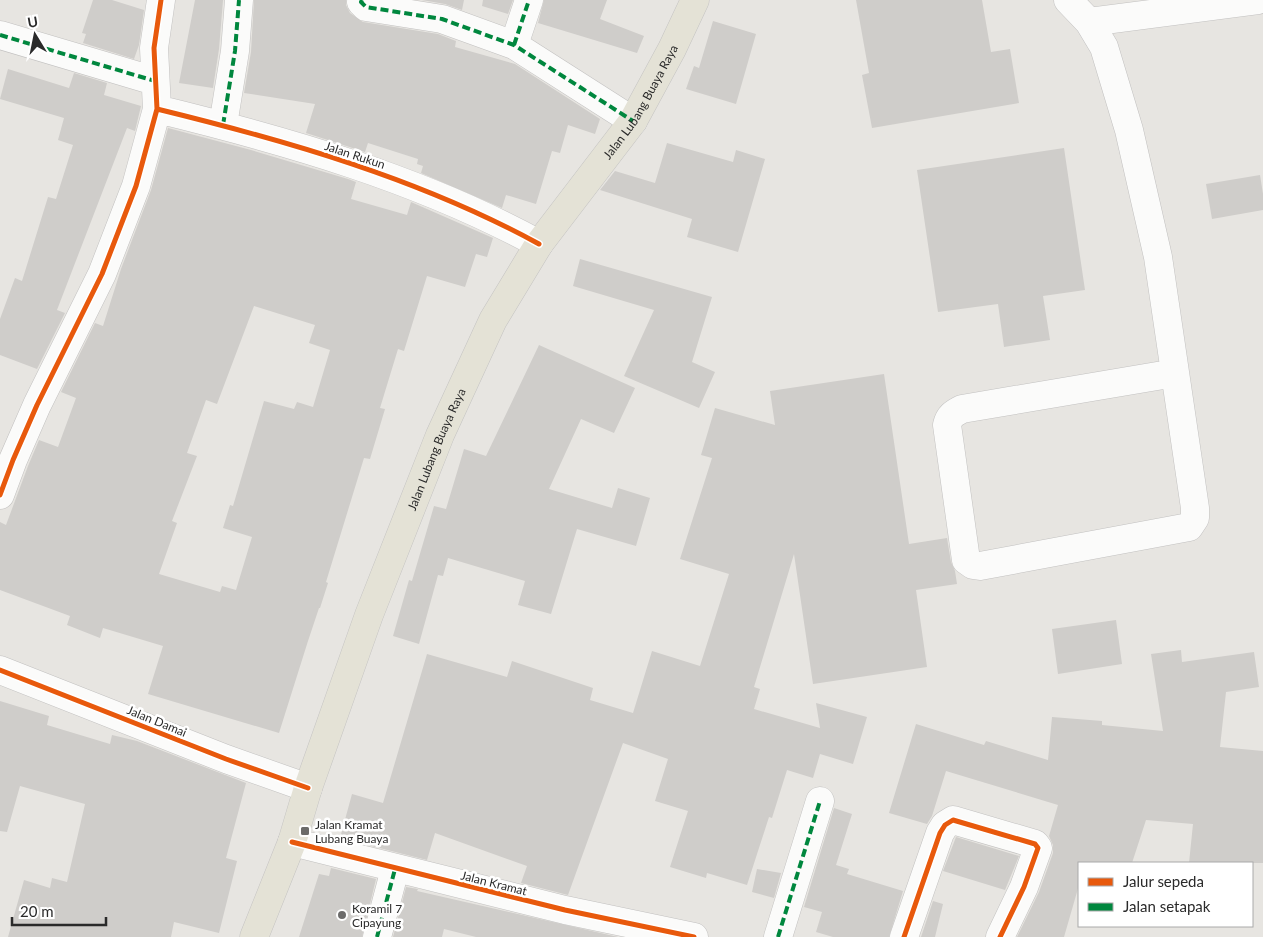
<svg xmlns="http://www.w3.org/2000/svg" width="1263" height="937" font-family="Lato,sans-serif">
<rect width="100%" height="100%" fill="#e7e5e1"/>
<path fill="#cfcdca" fill-rule="evenodd" d="M 93,0 L 112,0 L 144,10 L 139,45 L 134,59 L 83,43 L 86,34 L 82,33 Z
M 195,0 L 223,0 L 219,49 L 213,88 L 179,83 Z
M 254,0 L 346,0 L 346,5 L 350,13 L 363,22 L 438,34 L 456,41 L 455,47 L 515,64 L 600,119 L 595,134 L 568,125 L 560,153 L 552,151 L 536,204 L 506,195 L 502,208 L 421,173 L 423,166 L 417,164 L 418,159 L 368,143 L 365,152 L 306,133 L 315,104 L 244,93 L 251,52 Z
M 422,0 L 464,0 L 462,10 L 445,4 Z
M 483,0 L 513,0 L 508,14 L 482,6 Z
M 544,0 L 607,0 L 600,19 L 644,36 L 637,53 L 538,23 Z
M 856,0 L 982,0 L 991,52 L 1010,49 L 1019,103 L 872,128 L 862,75 L 869,73 Z
M 713,21 L 756,34 L 736,104 L 686,89 L 694,66 L 699,68 Z
M 8,69 L 69,88 L 74,73 L 107,83 L 104,95 L 141,106 L 135,131 L 127,128 L 57,310 L 65,313 L 37,369 L 0,355 L 0,319 L 15,278 L 22,281 L 48,197 L 56,199 L 73,145 L 58,140 L 64,118 L 0,99 Z
M 168,128 L 251,150 L 348,179 L 356,182 L 351,199 L 407,215 L 411,202 L 493,238 L 487,257 L 476,254 L 465,287 L 427,276 L 404,351 L 398,349 L 380,408 L 385,409 L 370,459 L 364,458 L 326,582 L 328,583 L 320,608 L 319,608 L 308,641 L 279,733 L 148,694 L 163,646 L 103,628 L 100,638 L 67,625 L 70,616 L 0,590 L 0,522 L 6,525 L 28,466 L 39,440 L 58,447 L 76,398 L 61,392 L 95,323 L 103,326 L 121,269 L 151,190 ZM 254,306 L 315,325 L 309,343 L 330,350 L 313,407 L 297,402 L 294,409 L 264,401 L 233,506 L 230,505 L 223,528 L 252,537 L 236,590 L 222,586 L 220,592 L 159,574 L 177,523 L 172,521 L 197,456 L 187,453 L 206,400 L 217,404 Z
M 667,143 L 733,162 L 736,150 L 765,159 L 738,252 L 687,237 L 692,219 L 600,190 L 615,171 L 655,183 Z
M 1064,148 L 1085,290 L 1043,296 L 1050,340 L 1004,347 L 998,304 L 938,312 L 917,170 Z
M 1260,175 L 1263,194 L 1263,210 L 1212,219 L 1206,184 Z
M 580,259 L 712,297 L 692,362 L 715,372 L 699,408 L 624,376 L 654,310 L 573,286 Z
M 539,345 L 635,388 L 614,433 L 581,419 L 549,489 L 612,508 L 618,488 L 650,498 L 636,546 L 577,529 L 551,614 L 518,605 L 525,581 L 448,558 L 443,576 L 438,575 L 419,644 L 393,636 L 409,580 L 412,581 L 434,506 L 446,509 L 464,449 L 486,456 Z
M 884,374 L 909,544 L 947,538 L 951,562 L 955,571 L 957,584 L 916,590 L 927,667 L 813,684 L 794,554 L 754,687 L 760,689 L 754,709 L 820,728 L 816,703 L 867,717 L 853,764 L 820,754 L 813,778 L 787,770 L 772,818 L 769,817 L 747,885 L 707,873 L 706,878 L 670,867 L 688,811 L 655,801 L 668,759 L 623,743 L 568,895 L 521,883 L 527,866 L 435,833 L 427,860 L 340,838 L 352,794 L 383,803 L 427,654 L 507,677 L 512,661 L 593,688 L 590,700 L 633,713 L 652,651 L 700,666 L 729,574 L 680,559 L 712,458 L 701,455 L 715,408 L 775,425 L 770,391 Z
M 1116,620 L 1122,664 L 1058,674 L 1052,629 Z
M 1181,650 L 1182,662 L 1254,652 L 1259,687 L 1226,692 L 1220,747 L 1263,751 L 1263,863 L 1189,863 L 1193,824 L 1146,820 L 1132,863 L 1079,863 L 1079,885 L 1064,937 L 1017,937 L 1039,892 L 1053,853 L 1053,845 L 1049,836 L 1058,805 L 946,771 L 932,816 L 927,824 L 889,813 L 916,724 L 984,745 L 986,741 L 1048,760 L 1052,717 L 1102,721 L 1102,725 L 1163,731 L 1151,654 Z
M 0,701 L 49,716 L 47,725 L 110,744 L 112,735 L 137,741 L 246,783 L 226,858 L 237,861 L 219,933 L 174,922 L 171,937 L 8,937 L 24,880 L 50,888 L 52,878 L 67,882 L 85,804 L 20,786 L 7,832 L 0,831 Z
M 834,808 L 852,814 L 836,865 L 849,869 L 847,874 L 903,891 L 889,937 L 833,937 L 816,932 L 822,912 L 804,907 Z
M 956,837 L 1019,856 L 1005,890 L 943,871 Z
M 331,868 L 376,879 L 362,937 L 299,937 L 319,874 L 329,876 Z
M 757,869 L 781,873 L 774,898 L 752,892 Z
M 406,887 L 418,889 L 417,891 L 618,937 L 476,937 L 444,929 L 442,937 L 393,937 Z
M 933,901 L 943,904 L 935,937 L 921,937 Z"/>
<g fill="none" stroke-linecap="round" stroke-linejoin="round">
<defs>
<path id="minor" d="M 362,0 L 361,2 L 366,7 L 442,19 L 514,45 L 633,121
M 1068,0 L 1089,22 L 1104,47 L 1129,130 L 1158,257 L 1195,508 L 1195,518 L 1189,527 L 980,566 L 973,565 L 966,560 L 947,425 C 949,416 954,413 962,409 L 1175,373
M 1089,22 L 1258,0
M 0,35 L 155,81
M 514,45 L 529,0
M 157,109 C 288,141 420,179 539,244
M 223,125 L 235,51 L 239,0
M 0,495 L 13,460 L 37,405 L 102,274 L 136,186 L 157,109 L 154,48 L 161,0
M 0,670 L 226,759 L 308,788
M 292,842 L 565,910 L 694,937
M 377,937 L 395,869
M 778,937 L 820,801
M 904,937 L 940,833 L 945,825 L 953,820 L 1035,844 L 1038,848 L 1024,887 L 1000,937"/>
<g id="major">
<path id="s1" d="M 254,937 L 292,842 L 308,788 L 369,615 L 440,435 L 493,320 L 539,244 L 633,121 L 672,49 L 695,0"/>
</g>
</defs>
<use href="#minor" stroke="#c2c1c0" stroke-width="29"/>
<use href="#major" stroke="#c4c3c2" stroke-width="29"/>
<use href="#minor" stroke="#fbfbfa" stroke-width="28"/>
<use href="#major" stroke="#e4e2d6" stroke-width="28"/>
<path stroke="#00873e" stroke-width="4" stroke-dasharray="8 4" stroke-linecap="butt" d="M 362,0 L 361,2 L 366,7 L 442,19 L 514,45 L 633,121
M 0,35 L 155,81
M 514,45 L 529,0
M 223,125 L 235,51 L 239,0
M 377,937 L 395,869
M 778,937 L 820,801"/>
<defs>
<path id="cycleway" d="M 157,109 C 288,141 420,179 539,244
M 0,495 L 13,460 L 37,405 L 102,274 L 136,186 L 157,109 L 154,48 L 161,0
M 0,670 L 226,759 L 308,788
M 292,842 L 565,910 L 694,937
M 904,937 L 940,833 L 945,825 L 953,820 L 1035,844 L 1038,848 L 1024,887 L 1000,937"/>
</defs>
<use href="#cycleway" stroke="#fff" stroke-width="8"/>
<use href="#cycleway" stroke="#e8590c" stroke-width="5"/>
</g>
<g fill="#6c6b6a" stroke="#fff" stroke-width="2">
<rect x="300" y="826" width="10" height="10" rx="2.5"/>
<circle cx="342" cy="915" r="5"/>
</g>
<g text-anchor="middle" dominant-baseline="central" stroke-width="5" stroke-linejoin="round" paint-order="stroke">
<g font-size="12" fill="#2a2a2a" stroke="#fff">
<text stroke="none"><textPath href="#s1" startOffset="926">Jalan Lubang Buaya Raya</textPath></text>
<text transform="translate(355 155) rotate(18)">Jalan Rukun</text>
<text stroke="none"><textPath href="#s1" startOffset="521">Jalan Lubang Buaya Raya</textPath></text>
<text transform="translate(157 721) rotate(22)">Jalan Damai</text>
<text transform="translate(494 883) rotate(14)">Jalan Kramat</text>
</g>
<g font-size="12" fill="#2a2a2a" stroke="#fff" text-anchor="start">
<text x="315" y="824">Jalan Kramat<tspan x="315" dy="14">Lubang Buaya</tspan></text>
<text x="352" y="908">Koramil 7<tspan x="352" dy="14">Cipayung</tspan></text>
</g>
</g>
<rect x="1078" y="862" width="175" height="65" fill="#ffffff" stroke="#aaaaaa"/>
<rect x="1088" y="878" width="25" height="8" fill="#e8590c" stroke="#aaaaaa"/>
<text x="1123" y="887" font-size="15" fill="#2a2a2a">Jalur sepeda</text>
<rect x="1088" y="903" width="25" height="8" fill="#00873e" stroke="#aaaaaa"/>
<text x="1123" y="912" font-size="15" fill="#2a2a2a">Jalan setapak</text>
<g transform="translate(35 35) rotate(350)" stroke="#ffffff" stroke-width="4" paint-order="stroke">
<path d="M0-4L9 19L0 12L-9 19Z" fill="#2a2a2a"/>
<text y="-8" font-size="14" font-weight="bold" text-anchor="middle" fill="#2a2a2a">U</text>
</g>
<path d="M12 917v8h94v-8" fill="none" stroke="#2a2a2a" stroke-width="2.5"/>
<text x="20" y="917" font-size="15" fill="#2a2a2a" stroke="#ffffff" stroke-width="4" paint-order="stroke">20 m</text>
</svg>
